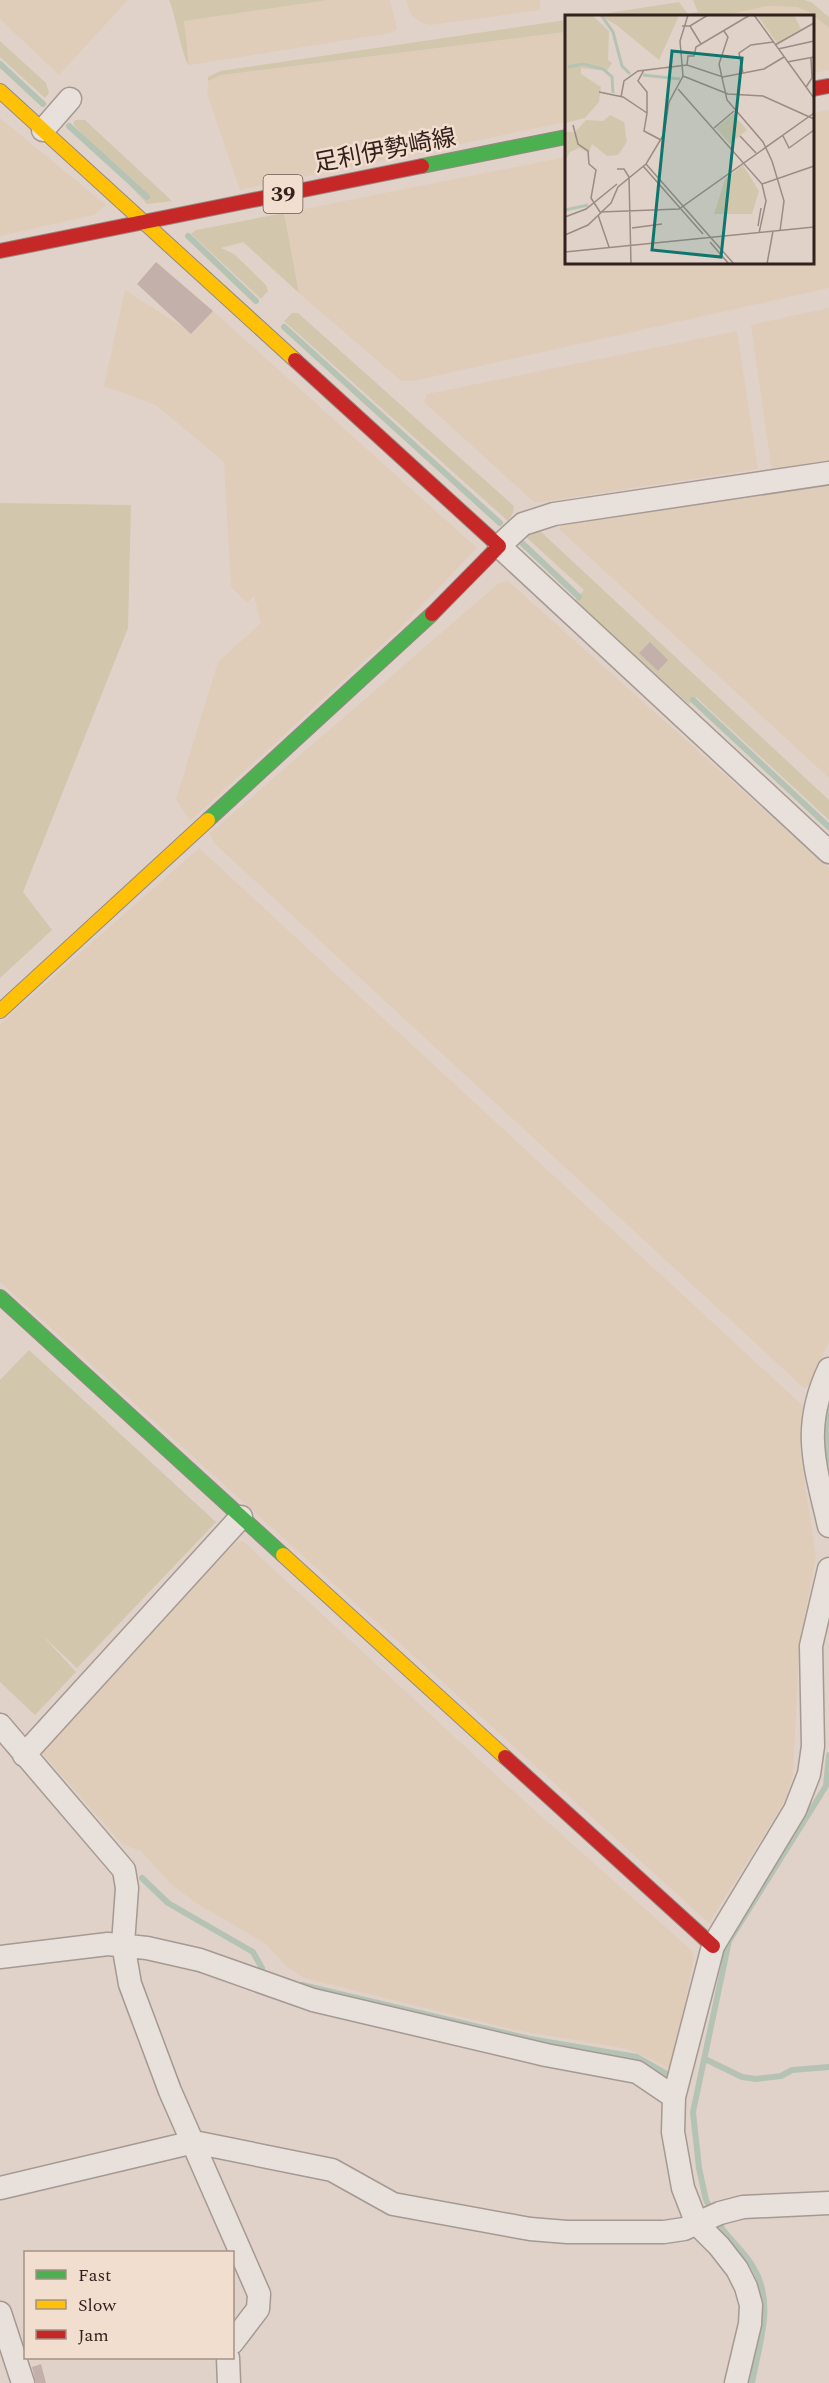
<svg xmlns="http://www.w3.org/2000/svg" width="829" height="2383" font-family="Spectral,'Noto Sans JP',serif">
<rect width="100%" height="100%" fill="#e0d2c9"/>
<path fill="#dfcdba" d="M 0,0 L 128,0 L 59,75 L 0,19 Z
M 329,0 L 390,0 L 397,29 L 391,33 L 189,65 L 184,21 Z
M 406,0 L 540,0 L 540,10 L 431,25 L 423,23 L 411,15 Z
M 767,6 L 798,7 L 809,11 L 829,28 L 829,70 L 813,73 L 812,16 L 721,16 Z
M 566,32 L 566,122 L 240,190 L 207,94 L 208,81 L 222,75 Z
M 829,110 L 829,288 L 413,381 L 401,381 L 299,293 L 284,213 L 566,157 L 566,262 L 812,262 L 813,113 Z
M 0,118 L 106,205 L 94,215 L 0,236 Z
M 125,290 L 189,331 L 213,311 L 477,548 L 399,629 L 190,821 L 176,799 L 218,662 L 261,623 L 254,596 L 247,603 L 231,587 L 224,462 L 156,405 L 104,386 Z
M 829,308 L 829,464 L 772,473 L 751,325 Z
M 737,331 L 758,469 L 535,503 L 424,402 L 427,394 Z
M 829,483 L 829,778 L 559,529 L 561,525 Z
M 508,581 L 829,868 L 829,1342 L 809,1386 L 804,1388 L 215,844 L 209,834 L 499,583 Z
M 199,848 L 803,1406 L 800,1451 L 816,1556 L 799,1647 L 793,1774 L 786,1799 L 709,1923 L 0,1282 L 0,1024 Z
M 243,1541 L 512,1790 L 692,1951 L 694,1958 L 671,2069 L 628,2049 L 515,2030 L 304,1978 L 287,1967 L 266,1944 L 193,1901 L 170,1883 L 141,1851 L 123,1845 L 41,1752 L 47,1742 L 235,1543 Z"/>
<path fill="#d2c7ac" d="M 169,0 L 329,0 L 184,21 L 189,65 C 182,58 176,16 169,0 Z
M 693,0 L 804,0 L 811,2 L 829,17 L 829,28 L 809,12 L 797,7 L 767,6 L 721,16 L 589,16 L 679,2 L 688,14 L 698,12 Z
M 566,20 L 566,32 L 222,75 L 208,81 L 208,77 L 220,71 Z
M 0,41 L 46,83 L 49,93 L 45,98 L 0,57 Z
M 75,120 L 85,120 L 172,201 L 147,204 L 73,124 Z
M 284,213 L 299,293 L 243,242 L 221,248 L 234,254 L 266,285 L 268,291 L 261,299 L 191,234 L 196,230 Z
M 292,313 L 298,313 L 514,506 L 513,513 L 508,521 L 284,321 Z
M 0,503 L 131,505 L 128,628 L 23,892 L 52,930 L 0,978 Z
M 539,530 L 829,800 L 829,820 L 696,697 L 689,704 L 573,602 L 584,590 L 526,537 Z
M 29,1350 L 216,1522 L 77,1668 L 42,1635 L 76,1672 L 35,1715 L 0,1682 L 0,1380 Z"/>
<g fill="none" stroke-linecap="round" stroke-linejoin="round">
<path stroke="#b5c3b5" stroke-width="6" d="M 0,64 L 43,104
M 69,126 L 147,197
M 188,236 L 256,301
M 284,327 L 500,523
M 522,543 L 579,597
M 693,700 L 829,827
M 829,1412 L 826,1449 L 829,1463
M 142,1878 L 168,1903 L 253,1952 L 262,1968
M 302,1985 L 530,2039 L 637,2057 L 669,2075
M 705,2059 L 742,2077 L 756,2079 L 781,2076 L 792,2070 L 829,2067
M 712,2212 L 706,2200 L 699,2168 L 693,2112 L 729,1941 L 826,1786 L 829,1755
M 717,2221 C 726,2237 742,2249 752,2265 C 776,2303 759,2343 752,2383"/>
</g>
<path fill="#c3b0aa" d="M 156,262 L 213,311 L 191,334 L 137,284 Z
M 650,642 L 668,660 L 658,671 L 639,653 Z
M 41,2364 L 46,2383 L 36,2383 L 32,2367 Z"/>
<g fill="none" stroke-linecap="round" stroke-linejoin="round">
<defs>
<path id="street" d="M 43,130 L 70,99
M 829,473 L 554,514 L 523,524 L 499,546 L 829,852
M 829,1369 C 801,1429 815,1465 829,1526
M 0,1725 L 124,1870 L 127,1888 L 123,1944 L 130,1984 L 170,2091 L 259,2294 L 258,2309 L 232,2343
M 24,1755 L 241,1517
M 0,1957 L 108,1944 L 147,1948 L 200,1960 L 313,2000 L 546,2055 L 637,2072 L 674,2097
M 0,2188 L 194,2142 L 332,2170 L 393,2204 L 530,2229 L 567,2232 L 664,2232 L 684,2229 L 720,2213 L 743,2207 L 829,2203
M 0,2313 L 23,2383
M 228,2358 L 229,2383
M 736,2383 L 750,2324 L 751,2305 L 746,2287 L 737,2269 L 719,2246 L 697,2224 L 683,2188 L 673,2132 L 674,2097 L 713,1946 L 795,1810 L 809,1774 L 813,1746 L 811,1646 L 829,1569"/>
<path id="fast" d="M 422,166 L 566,137
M 208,820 L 432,614
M 0,1297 L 283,1555"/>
<path id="slow" d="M 0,91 L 295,360
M 0,1011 L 208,820
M 283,1555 L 505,1757"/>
<path id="jam" d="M 812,89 L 829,86
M 0,251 L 422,166
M 295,360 L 499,546 L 432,614
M 505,1757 L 713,1946"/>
</defs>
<use href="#street" stroke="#a59993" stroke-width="25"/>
<use href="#fast" stroke="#958883" stroke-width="16"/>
<use href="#slow" stroke="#958883" stroke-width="16"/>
<use href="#jam" stroke="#958883" stroke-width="16"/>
<use href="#street" stroke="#e8e0da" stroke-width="22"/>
<use href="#fast" stroke="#4caf50" stroke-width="14"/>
<use href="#slow" stroke="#ffc107" stroke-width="14"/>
<use href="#jam" stroke="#c62828" stroke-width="14"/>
</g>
<g text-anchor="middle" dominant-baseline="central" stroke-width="5" stroke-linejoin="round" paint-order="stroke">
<rect fill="#f2decf" stroke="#6c5a52" stroke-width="1.5" x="263.5" y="175" width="39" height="38" rx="4.5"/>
<g font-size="22" font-weight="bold" fill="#32211d">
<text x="283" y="194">39</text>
</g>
<g font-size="24" fill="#32211d" stroke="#f2decf">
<text transform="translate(385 151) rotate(-11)">足利伊勢崎線</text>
</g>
</g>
<g transform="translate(565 15)">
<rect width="249" height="249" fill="#e0d2c9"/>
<path d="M 0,0 L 27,0 L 44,16 L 43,45 L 47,48 L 42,56 L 16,53 L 16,59 L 36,72 L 34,87 L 20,103 L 0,108 ZM 33,0 L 112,0 L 113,3 L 94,45 L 50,9 ZM 192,0 L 229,0 L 236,14 L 212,28 ZM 168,99 L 182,115 L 165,129 L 151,113 ZM 45,100 L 59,107 L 62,127 L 53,140 L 42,141 L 27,129 L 24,138 L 14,133 L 5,137 L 0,146 L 0,117 L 10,117 L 21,105 L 38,106 ZM 178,150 L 194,176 L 187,199 L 149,199 L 160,164 Z" fill="#d2c7ac"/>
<path fill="none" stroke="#b5c3b5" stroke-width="3" d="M 36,0 L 48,17 L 57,51 L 65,59M 3,52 L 18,49 L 38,54 L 47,62 L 48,78M 78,60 L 115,64M 0,195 L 23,190"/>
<path fill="none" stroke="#9a8b84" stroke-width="1.5" d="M 189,0 L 249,83M 117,11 L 125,11 L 143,0M 125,11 L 136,29M 159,16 L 163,22 L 154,49 L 162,85 L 198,127 L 207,146 L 219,186 L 215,216M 210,30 L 249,8M 213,34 L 249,26M 222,47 L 249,42M 122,50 L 123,41 L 129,41 L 131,32 L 185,0M 79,55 L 73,66 L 82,77 L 82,98M 178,58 L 174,38 L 186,30 L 208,27M 118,61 L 163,79 L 198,81 L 249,104M 241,72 L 247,63 L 246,43M 113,74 L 197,169 L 201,186 L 194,218M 34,77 L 58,82 L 82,98 L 79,116 L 96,125M 56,82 L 59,66 L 73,56 L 122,50 L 158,62 L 199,54 L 219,42M 8,110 L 13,129 L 23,136 L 24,149 L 31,155 L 26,183 L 35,197 L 114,194 L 249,98M 149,113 L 169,96M 175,121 L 191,138M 218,121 L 224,133 L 249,115M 81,149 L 169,249M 78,151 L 138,219M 52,154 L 59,154 L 64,162 L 66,249M 197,169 L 249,151M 33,200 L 44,232M 0,202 L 21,194 L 52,169M 193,211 L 196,193M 67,213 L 97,209M 0,220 L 23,210 L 46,188 L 53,172 L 81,149 L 99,119 L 104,87 L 118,61 L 115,26 L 123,0M 145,227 L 164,249M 0,237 L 249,212M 202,249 L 208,216"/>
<path fill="#0f766e" fill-opacity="0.15" stroke="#0f766e" stroke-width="3" d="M 107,36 L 177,43 L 156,242 L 87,235 Z"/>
<rect width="249" height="249" fill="none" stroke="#32211d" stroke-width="3"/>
</g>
<rect x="24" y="2251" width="210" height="108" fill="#f2decf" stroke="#a59288" stroke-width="1.5"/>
<rect x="36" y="2270" width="30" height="9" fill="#4caf50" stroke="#a59288" stroke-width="1.5"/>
<text x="78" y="2281" font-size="18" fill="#32211d">Fast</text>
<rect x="36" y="2300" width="30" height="9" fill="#ffc107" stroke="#a59288" stroke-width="1.5"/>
<text x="78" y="2311" font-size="18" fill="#32211d">Slow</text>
<rect x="36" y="2330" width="30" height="9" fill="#c62828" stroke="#a59288" stroke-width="1.5"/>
<text x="78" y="2341" font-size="18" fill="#32211d">Jam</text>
</svg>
